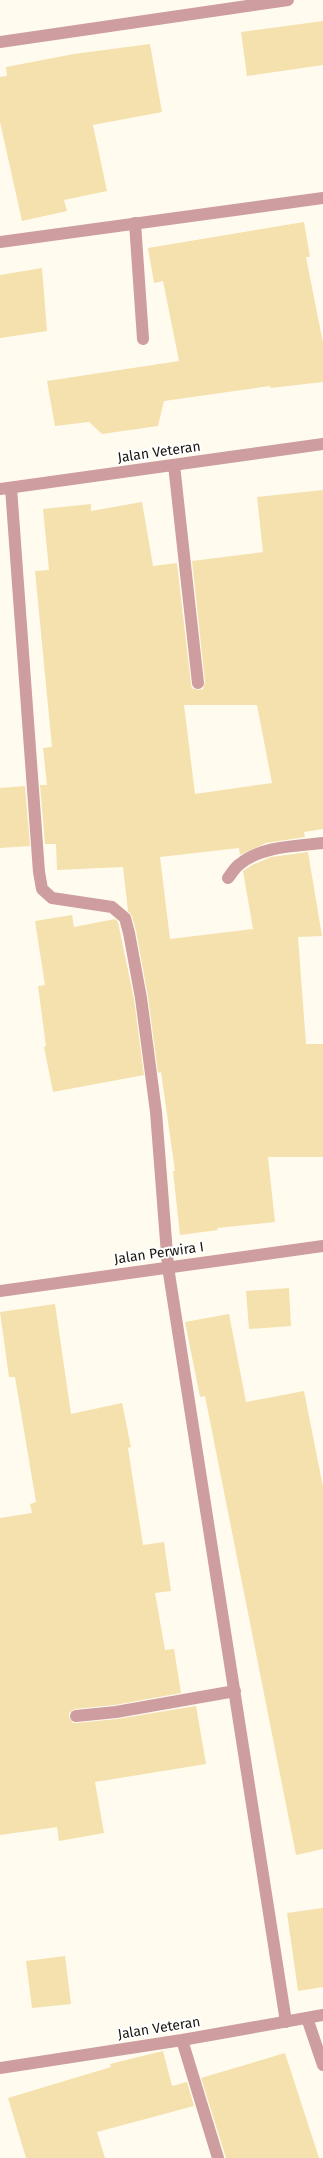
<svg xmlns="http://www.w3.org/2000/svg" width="323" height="2158" font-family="'Fira Sans',sans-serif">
<rect width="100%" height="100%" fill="#fffbef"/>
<path fill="#f5e1ad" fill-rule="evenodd" d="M 323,21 L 323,65 L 247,76 L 241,32 Z
M 150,44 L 162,112 L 93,125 L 107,191 L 64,200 L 67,211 L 22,221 L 0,122 L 0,77 L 7,76 L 6,67 L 74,54 Z
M 304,222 L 310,257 L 306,257 L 323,343 L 323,382 L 270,388 L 270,386 L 164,401 L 158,426 L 102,434 L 89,422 L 55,426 L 47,381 L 179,361 L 163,281 L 154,283 L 148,248 Z
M 42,268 L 47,331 L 0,338 L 0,275 Z
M 323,490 L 323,829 L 304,832 L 305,837 L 266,843 L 240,855 L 239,848 L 160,857 L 170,939 L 253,929 L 243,871 L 252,865 L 271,857 L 308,852 L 322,936 L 298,937 L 306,1044 L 323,1044 L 323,1157 L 268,1157 L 275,1222 L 217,1228 L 218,1230 L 180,1235 L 173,1171 L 175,1171 L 161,1072 L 158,1073 L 148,997 L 136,931 L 132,916 L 128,911 L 123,867 L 57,870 L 56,844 L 45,844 L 40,785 L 47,785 L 43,748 L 52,747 L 35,571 L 49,570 L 43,509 L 91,504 L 91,511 L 142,502 L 153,566 L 177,563 L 191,684 L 192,688 L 198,690 L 203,689 L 205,682 L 192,561 L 263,552 L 257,497 ZM 184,705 L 257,705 L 272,783 L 195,794 Z
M 25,786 L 30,846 L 0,848 L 0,788 Z
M 72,915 L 74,927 L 115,919 L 118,922 L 134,999 L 144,1075 L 53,1092 L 44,1047 L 46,1046 L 38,986 L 45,985 L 35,921 Z
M 289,1288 L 291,1326 L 249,1329 L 246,1291 Z
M 55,1304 L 71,1414 L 122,1403 L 131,1447 L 128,1448 L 143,1545 L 164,1542 L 171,1591 L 155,1593 L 165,1650 L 174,1649 L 181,1693 L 115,1705 L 75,1709 L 69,1713 L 69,1717 L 73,1723 L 77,1723 L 117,1719 L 196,1706 L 206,1764 L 95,1782 L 104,1833 L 59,1841 L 57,1827 L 0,1835 L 0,1518 L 32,1513 L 30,1504 L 36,1502 L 15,1377 L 9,1377 L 0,1312 Z
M 229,1314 L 246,1402 L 304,1391 L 323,1487 L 323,1849 L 296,1855 L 205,1396 L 200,1397 L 185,1322 Z
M 323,1908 L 323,1987 L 298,1991 L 287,1913 Z
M 65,1956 L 71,2004 L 32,2008 L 26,1961 Z
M 163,2051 L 172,2086 L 187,2082 L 194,2106 L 97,2132 L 105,2158 L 26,2158 L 8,2098 L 111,2067 L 110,2064 Z
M 285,2053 L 319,2158 L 226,2158 L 201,2078 Z"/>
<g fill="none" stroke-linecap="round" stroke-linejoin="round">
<path stroke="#cd9da0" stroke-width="12" d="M 0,42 L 288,0
M 135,223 L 143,339
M 0,242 L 323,198
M 174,465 L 198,683
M 11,488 L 39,872 L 42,889 L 52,898 L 112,907 L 125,918 L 129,933 L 141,998 L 156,1112 L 168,1267 L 286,2022
M 0,489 L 323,444
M 228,878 C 232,873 235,867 240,864 C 261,846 297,846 323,843
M 0,1291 L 323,1246
M 76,1716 L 116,1712 L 235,1691
M 307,2018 L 323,2065
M 182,2040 L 218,2158
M 0,2068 L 182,2040 L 323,2015"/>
</g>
<g text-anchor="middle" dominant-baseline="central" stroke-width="4" stroke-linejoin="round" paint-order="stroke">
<g font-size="14" fill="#191610" stroke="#fff">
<text transform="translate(159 452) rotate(-8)">Jalan Veteran</text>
<text transform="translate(159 1253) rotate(-8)">Jalan Perwira I</text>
<text transform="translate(159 2028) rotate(-9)">Jalan Veteran</text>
</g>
</g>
</svg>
